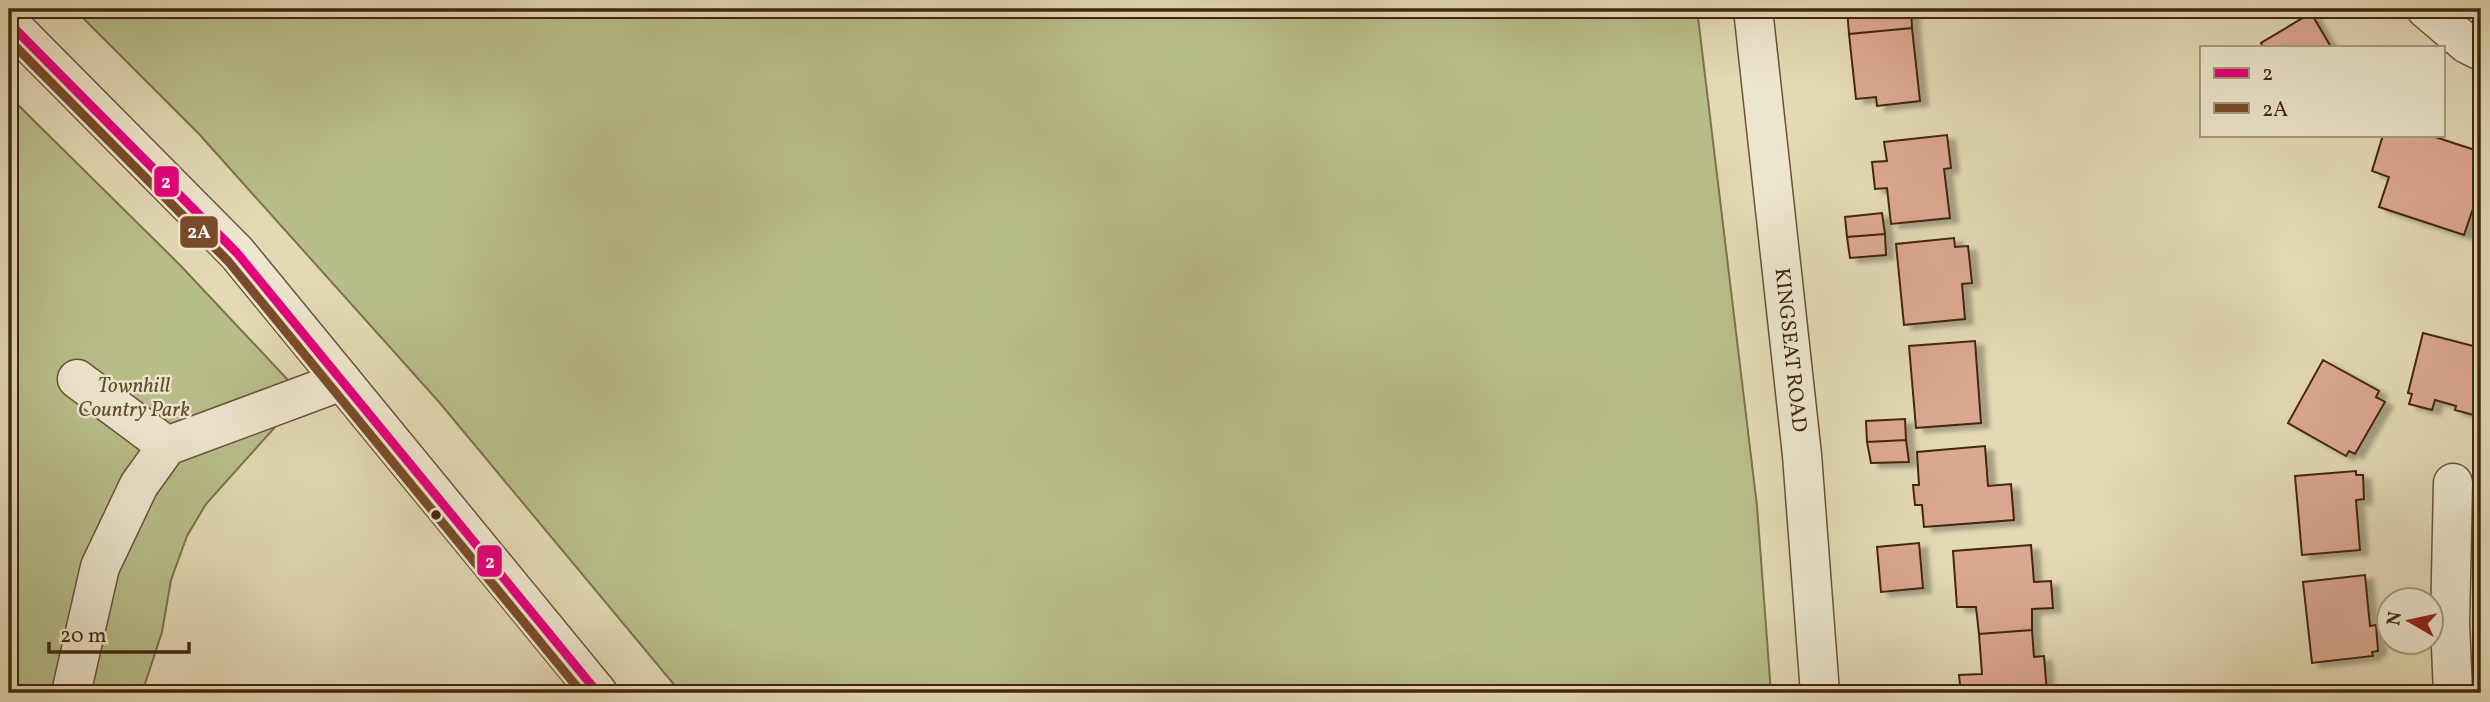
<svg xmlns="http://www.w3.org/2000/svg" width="2490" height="702" font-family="Vollkorn,serif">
<defs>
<filter id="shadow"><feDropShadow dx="8" dy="4.5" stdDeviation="2" flood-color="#0004"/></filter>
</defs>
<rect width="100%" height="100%" fill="#e3d9b4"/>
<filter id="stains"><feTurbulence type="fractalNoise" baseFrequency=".00286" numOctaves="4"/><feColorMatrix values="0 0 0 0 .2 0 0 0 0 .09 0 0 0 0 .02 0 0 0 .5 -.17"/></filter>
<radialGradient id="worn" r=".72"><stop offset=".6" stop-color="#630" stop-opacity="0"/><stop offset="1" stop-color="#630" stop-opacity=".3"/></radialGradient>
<path fill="#b8be8a" stroke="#7e724c" stroke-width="2" d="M 74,9 L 1697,9 L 1757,506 L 1771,693 L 681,693 L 439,402 L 199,134 Z
M 9,96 L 180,265 L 303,396 L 206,504 L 187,536 L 171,580 L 162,632 L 142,693 L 9,693 Z"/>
<path fill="#dca791" stroke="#43260f" stroke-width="2" filter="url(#shadow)" d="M 1847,9 L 1911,9 L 1912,28 L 1849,34 Z
M 2311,13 L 2331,47 L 2263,47 L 2261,43 Z
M 1912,28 L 1920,101 L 1877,106 L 1876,97 L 1856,99 L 1849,34 Z
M 1947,135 L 1951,168 L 1944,169 L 1950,218 L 1891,224 L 1887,188 L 1875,189 L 1872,162 L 1887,161 L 1884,142 Z
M 2383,135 L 2429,135 L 2481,152 L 2481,185 L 2464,235 L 2379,207 L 2389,177 L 2372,171 Z
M 1882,213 L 1885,234 L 1847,237 L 1845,217 Z
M 1885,234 L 1886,255 L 1850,258 L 1847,237 Z
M 1954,238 L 1955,247 L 1968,246 L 1972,283 L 1962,284 L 1965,319 L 1904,325 L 1896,244 Z
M 2423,333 L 2481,348 L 2481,417 L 2455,410 L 2456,406 L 2435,400 L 2432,410 L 2409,404 L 2412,394 L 2408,393 Z
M 1975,341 L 1981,423 L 1916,428 L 1909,346 Z
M 2323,360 L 2379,391 L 2376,397 L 2385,402 L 2355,454 L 2349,451 L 2346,456 L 2288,423 Z
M 1905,419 L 1906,440 L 1867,442 L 1866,421 Z
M 1906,440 L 1909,462 L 1871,463 L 1867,442 Z
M 1985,446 L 1988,486 L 2011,484 L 2014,520 L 1924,527 L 1922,505 L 1915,505 L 1913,485 L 1919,485 L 1917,452 Z
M 2356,471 L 2356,475 L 2363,475 L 2364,499 L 2356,500 L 2360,550 L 2302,555 L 2295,476 Z
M 1919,543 L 1923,588 L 1881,592 L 1877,547 Z
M 2031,545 L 2034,582 L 2051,581 L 2053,608 L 2032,609 L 2032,630 L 1979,634 L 1976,607 L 1957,607 L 1953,551 Z
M 2365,575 L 2370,626 L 2376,625 L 2378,651 L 2372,652 L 2373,656 L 2312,663 L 2303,582 Z
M 2032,630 L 2034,657 L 2044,656 L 2047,693 L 1961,693 L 1959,675 L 1982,674 L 1979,634 Z
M 2374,686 L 2375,693 L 2312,693 Z"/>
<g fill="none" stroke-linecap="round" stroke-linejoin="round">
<defs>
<g id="minor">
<path id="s1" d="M 1753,9 L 1802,455 L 1820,693"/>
<path d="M 2426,9 L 2467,44 L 2481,51"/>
<path d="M 9,23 L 237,253 L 598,693"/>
<path d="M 77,379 L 167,446"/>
<path d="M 2453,483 L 2450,624 L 2453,693"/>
<path d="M 71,693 L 100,567 L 139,485 L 167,446 L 342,381"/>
</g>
</defs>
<use href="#minor" stroke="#6b5338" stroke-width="41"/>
<use href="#minor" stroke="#ede6ce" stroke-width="38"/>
<defs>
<path id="bus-1" d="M 9,23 L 237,253 L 598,693"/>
<path id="bus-2" d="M 9,40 L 228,261 L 582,693"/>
</defs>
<use href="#bus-1" stroke="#ede6ce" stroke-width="14"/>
<use href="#bus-2" stroke="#ede6ce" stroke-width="14"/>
<use href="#bus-1" stroke="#e5007d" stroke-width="9"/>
<use href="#bus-2" stroke="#7a4b2a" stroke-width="9"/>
</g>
<circle fill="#43260f" stroke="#ede6ce" stroke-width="2.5" cx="436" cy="515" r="6"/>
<g text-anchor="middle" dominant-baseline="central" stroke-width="5" stroke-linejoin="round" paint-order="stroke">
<g font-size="21" fill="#43260f" stroke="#ede6ce">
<text stroke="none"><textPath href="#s1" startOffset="343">KINGSEAT ROAD</textPath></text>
</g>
<g font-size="21" font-style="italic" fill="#604c2e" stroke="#ede6ce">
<text x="134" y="386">Townhill<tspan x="134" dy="24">Country Park</tspan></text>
</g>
</g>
<g stroke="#ede6ce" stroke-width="2.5">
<rect x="153" y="165" width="27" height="33" rx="7" fill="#e5007d"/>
<rect x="179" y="215" width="40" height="34" rx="7" fill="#7a4b2a"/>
<rect x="476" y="544" width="27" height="34" rx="7" fill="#e5007d"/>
</g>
<g font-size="19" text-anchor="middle" font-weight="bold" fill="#fff">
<text x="166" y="188">2</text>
<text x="199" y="238">2A</text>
<text x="490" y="568">2</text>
</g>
<rect width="2490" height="702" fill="none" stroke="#e3d9b4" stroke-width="35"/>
<rect x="10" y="10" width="2469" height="681" fill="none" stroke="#43260f" stroke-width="3.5"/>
<rect x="18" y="18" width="2455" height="667" fill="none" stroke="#43260f" stroke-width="2"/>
<rect x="2200" y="46" width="245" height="91" fill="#ede6ce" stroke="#a99982" stroke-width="2"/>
<rect x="2214" y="68" width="35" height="10" fill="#e5007d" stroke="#a99982" stroke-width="2"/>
<text x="2262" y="80" font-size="21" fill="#43260f">2</text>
<rect x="2214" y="103" width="35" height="10" fill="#7a4b2a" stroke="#a99982" stroke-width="2"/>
<text x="2262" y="116" font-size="21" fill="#43260f">2A</text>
<g transform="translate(2410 621) rotate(279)"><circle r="33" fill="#ede6ce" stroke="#a99982" stroke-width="2"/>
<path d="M0-5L12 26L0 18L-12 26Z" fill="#8f2418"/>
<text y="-10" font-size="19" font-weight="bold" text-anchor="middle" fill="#43260f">N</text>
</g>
<path d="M49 642v10h140v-10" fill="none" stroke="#43260f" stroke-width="3.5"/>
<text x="60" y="642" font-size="21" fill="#43260f" stroke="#ede6ce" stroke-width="5" paint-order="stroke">20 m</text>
<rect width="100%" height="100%" filter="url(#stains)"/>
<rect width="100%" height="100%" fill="url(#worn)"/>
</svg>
